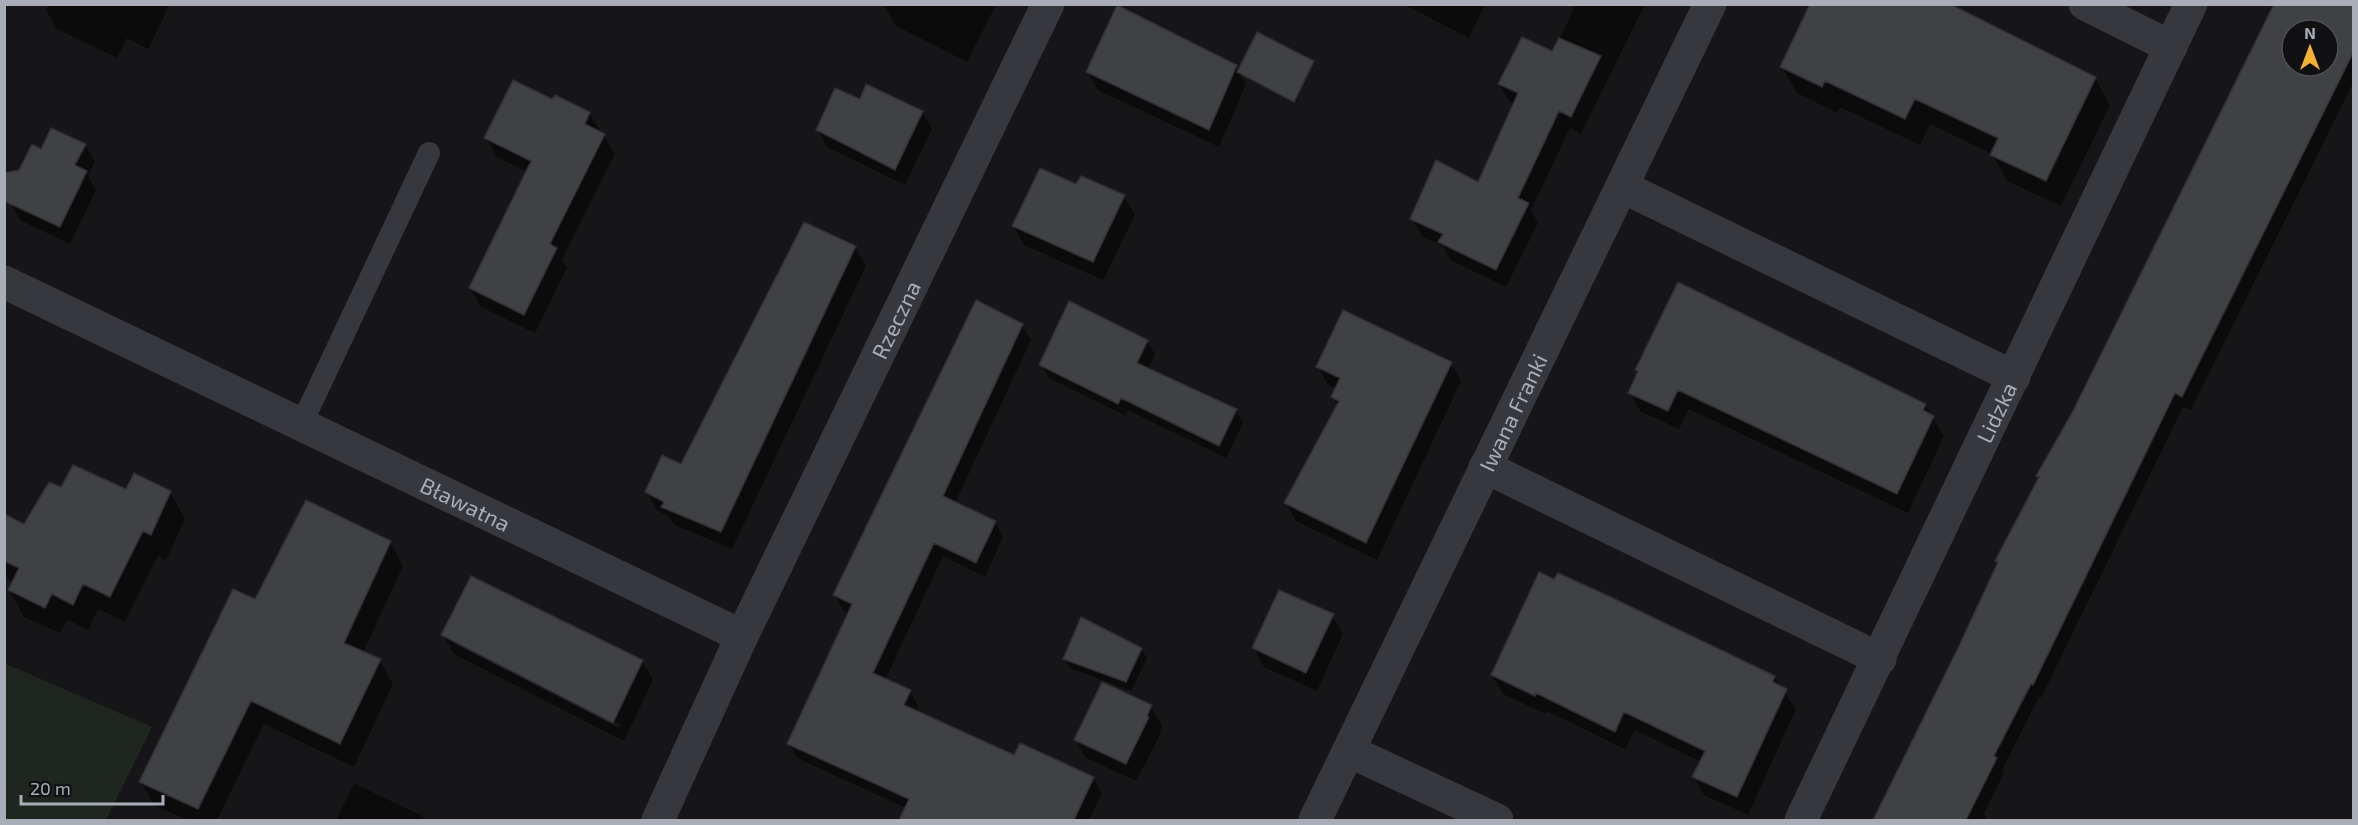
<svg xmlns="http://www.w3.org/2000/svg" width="2358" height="825" font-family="'Exo 2',sans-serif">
<rect width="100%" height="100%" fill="#161618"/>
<path fill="#1e261f" d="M 4,663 L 152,727 L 106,820 L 5,820 Z"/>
<path fill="#0007" fill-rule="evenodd" d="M 49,4 L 170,4 L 148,49 L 127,38 L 117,58 L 57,29 L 46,10 Z
M 887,4 L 996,4 L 996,5 L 967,62 L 896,26 L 885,7 Z
M 1403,4 L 1485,4 L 1469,38 Z
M 1576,4 L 1645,4 L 1581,134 L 1570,128 L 1531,210 L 1538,223 L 1506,287 L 1450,260 L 1443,246 L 1423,237 L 1412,219 L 1479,185 L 1515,104 L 1510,102 L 1499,83 L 1553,53 Z
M 2276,4 L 2354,4 L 2354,81 L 2191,410 L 2183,407 L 2041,698 L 2039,697 L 2002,770 L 2004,773 L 1984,813 L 1987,820 L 1875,820 L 1959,649 L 1999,564 L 1997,560 L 2040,479 L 2038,476 L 2074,412 ZM 2292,30 L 2328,30 L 2328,66 L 2292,66 Z
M 1236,66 L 1246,84 L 1219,147 L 1098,90 L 1088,72 Z
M 1782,67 L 2095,78 L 2110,105 L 2061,206 L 2007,181 L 1992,154 L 1930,124 L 1920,145 L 1840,107 L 1837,113 L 1797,93 Z
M 553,101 L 589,113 L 615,154 L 562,260 L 567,268 L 535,333 L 481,307 L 470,288 L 527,172 L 497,157 L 486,138 Z
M 861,101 L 922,112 L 932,129 L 905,185 L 827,147 L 818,130 Z
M 85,145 L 95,162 L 88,176 L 96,190 L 70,244 L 20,220 L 10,202 L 42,151 Z
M 1124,196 L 1135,215 L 1103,280 L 1024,245 L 1013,225 Z
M 855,247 L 866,266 L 732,549 L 674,525 L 668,516 L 657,510 L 647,492 L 682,466 Z
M 1679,284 L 1925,405 L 1944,436 L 1908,513 L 1689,409 L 1679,429 L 1641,412 L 1630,393 L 1639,373 L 1637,370 Z
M 1022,325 L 1031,340 L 955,503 L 995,523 L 1003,537 L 985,577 L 943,556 L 885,680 L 910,692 L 918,706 L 916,712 L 1015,757 L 1093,778 L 1102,793 L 1089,820 L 1042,820 L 1012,807 L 1006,820 L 900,820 L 906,808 L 797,758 L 789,743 L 850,613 L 843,610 L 835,595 Z
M 1147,341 L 1155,354 L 1148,369 L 1236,410 L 1243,423 L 1226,458 L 1128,410 L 1126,416 L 1049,378 L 1041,365 Z
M 1451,363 L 1461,381 L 1377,560 L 1296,521 L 1286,503 L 1338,406 L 1333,397 L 1337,389 L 1328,385 L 1318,367 Z
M 62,489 L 170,492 L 185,519 L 166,560 L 158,556 L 125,622 L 98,609 L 88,630 L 68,620 L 60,633 L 24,617 L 9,590 L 13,583 L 4,574 L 4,530 L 25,526 Z
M 390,542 L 403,566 L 363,653 L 380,661 L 393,684 L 354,767 L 264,724 L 217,820 L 188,820 L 154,805 L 141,782 Z
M 1332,615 L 1343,634 L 1317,691 L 1264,667 L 1253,647 Z
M 443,635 L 642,661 L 653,680 L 624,741 L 454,654 ZM 457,641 L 621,725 L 619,728 L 457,645 Z
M 1141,649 L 1147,658 L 1131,691 L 1070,668 L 1064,659 Z
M 1492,675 L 1774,677 L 1796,709 L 1748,815 L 1704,795 L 1694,777 L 1701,762 L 1635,730 L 1625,749 L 1547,711 L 1546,714 L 1503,694 Z
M 1103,684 L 1151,707 L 1162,725 L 1159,737 L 1136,781 L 1086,758 L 1076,740 Z
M 354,783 L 422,816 L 425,820 L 336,820 Z"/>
<path fill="#404145" stroke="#303034" stroke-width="1.5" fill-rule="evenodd" d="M 1810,4 L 1950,4 L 2096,77 L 2046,181 L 1990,155 L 1998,138 L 1915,99 L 1905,119 L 1825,81 L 1822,87 L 1780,67 Z
M 2274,4 L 2354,4 L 2354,51 L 2182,397 L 2175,393 L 2033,685 L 2031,684 L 1994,756 L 1997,758 L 1966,820 L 1873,820 L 1958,648 L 1998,562 L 1995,561 L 2039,477 L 2036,476 L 2073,411 ZM 2292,30 L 2328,30 L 2328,66 L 2292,66 Z
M 1117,5 L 1237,65 L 1209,130 L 1086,72 Z
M 1257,32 L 1314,61 L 1294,102 L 1237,72 Z
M 1522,37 L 1552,51 L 1559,38 L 1601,56 L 1571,117 L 1559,111 L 1518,198 L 1529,203 L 1496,270 L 1438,242 L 1443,234 L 1410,219 L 1436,160 L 1478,182 L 1518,93 L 1498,84 Z
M 513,80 L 552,99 L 555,95 L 590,112 L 585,124 L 605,134 L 550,244 L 557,248 L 524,315 L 469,288 L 531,161 L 484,138 Z
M 866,84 L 923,111 L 895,170 L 816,130 L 835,88 L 860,99 Z
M 51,128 L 86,144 L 75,165 L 87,171 L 60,227 L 4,201 L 4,173 L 19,170 L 32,144 L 41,149 Z
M 1040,168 L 1076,184 L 1081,176 L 1125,195 L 1093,262 L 1012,226 Z
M 804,222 L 856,246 L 721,532 L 661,507 L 664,502 L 645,492 L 662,455 L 681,464 Z
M 1678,282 L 1926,404 L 1923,410 L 1934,416 L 1897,494 L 1678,390 L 1668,411 L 1628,393 L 1638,371 L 1635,370 Z
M 976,300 L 1023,324 L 943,496 L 996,521 L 976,563 L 934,543 L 873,673 L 911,690 L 904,705 L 1014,755 L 1020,743 L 1094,777 L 1074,820 L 899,820 L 909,799 L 787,744 L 852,604 L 833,595 Z
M 1069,301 L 1148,340 L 1137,363 L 1237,409 L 1219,446 L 1121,398 L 1118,404 L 1039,365 Z
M 1343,310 L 1452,362 L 1366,543 L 1284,503 L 1339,401 L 1331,397 L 1340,378 L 1316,367 Z
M 73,465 L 126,489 L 134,473 L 171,491 L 151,535 L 143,531 L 110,597 L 83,584 L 73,605 L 52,594 L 45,608 L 8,590 L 19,568 L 4,561 L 4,514 L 24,524 L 49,482 L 61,487 Z
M 306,500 L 391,541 L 344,643 L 381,659 L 340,744 L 251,701 L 198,809 L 139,782 L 233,589 L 255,599 Z
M 1539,572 L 1554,579 L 1558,573 L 1600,592 L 1775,676 L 1773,682 L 1787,689 L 1737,797 L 1692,777 L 1705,751 L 1624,712 L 1615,732 L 1536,693 L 1535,696 L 1491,675 Z
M 471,576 L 643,660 L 613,723 L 441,635 Z
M 1279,590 L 1334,614 L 1306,673 L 1252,648 Z
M 1081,617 L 1142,648 L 1126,682 L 1063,659 Z
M 1102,682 L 1152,705 L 1147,716 L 1149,717 L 1126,764 L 1074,740 Z"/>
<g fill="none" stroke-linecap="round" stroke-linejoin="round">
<path stroke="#37383d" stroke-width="22" d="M 301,425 L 429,153"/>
<g stroke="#37383d" stroke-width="33">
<path d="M 2085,4 L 2171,47"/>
<path d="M 1623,187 L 2014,377"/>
<path id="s1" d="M 4,282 L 742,636"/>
<path d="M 1485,467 L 1880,659"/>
<path d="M 1349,751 L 1497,820"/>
<path id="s2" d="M 658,820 L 742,636 L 1048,4"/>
<path id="s3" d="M 1315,820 L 1710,4"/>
<path id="s4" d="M 1801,820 L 2191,4"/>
</g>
</g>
<g text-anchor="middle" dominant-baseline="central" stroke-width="4.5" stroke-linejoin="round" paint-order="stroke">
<g font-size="22" fill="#a8adb8" stroke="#111113">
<text stroke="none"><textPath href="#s2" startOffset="554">Rzeczna</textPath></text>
<text stroke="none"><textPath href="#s3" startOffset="453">Iwana Franki</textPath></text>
<text stroke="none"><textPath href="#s4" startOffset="452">Lidzka</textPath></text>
<text stroke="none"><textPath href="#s1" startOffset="512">Bławatna</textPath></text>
</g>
</g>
<rect width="2358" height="825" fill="none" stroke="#a8adb8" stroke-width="12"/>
<g transform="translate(2310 48)"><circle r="28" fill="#111113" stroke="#4d4f55" stroke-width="1.5"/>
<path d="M0-4.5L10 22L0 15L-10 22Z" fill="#f2b134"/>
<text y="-9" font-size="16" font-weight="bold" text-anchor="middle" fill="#a8adb8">N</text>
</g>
<path d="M21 795v9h142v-9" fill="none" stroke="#a8adb8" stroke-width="3"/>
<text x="30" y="795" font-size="18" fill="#a8adb8" stroke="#111113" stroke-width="4.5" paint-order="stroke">20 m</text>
</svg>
